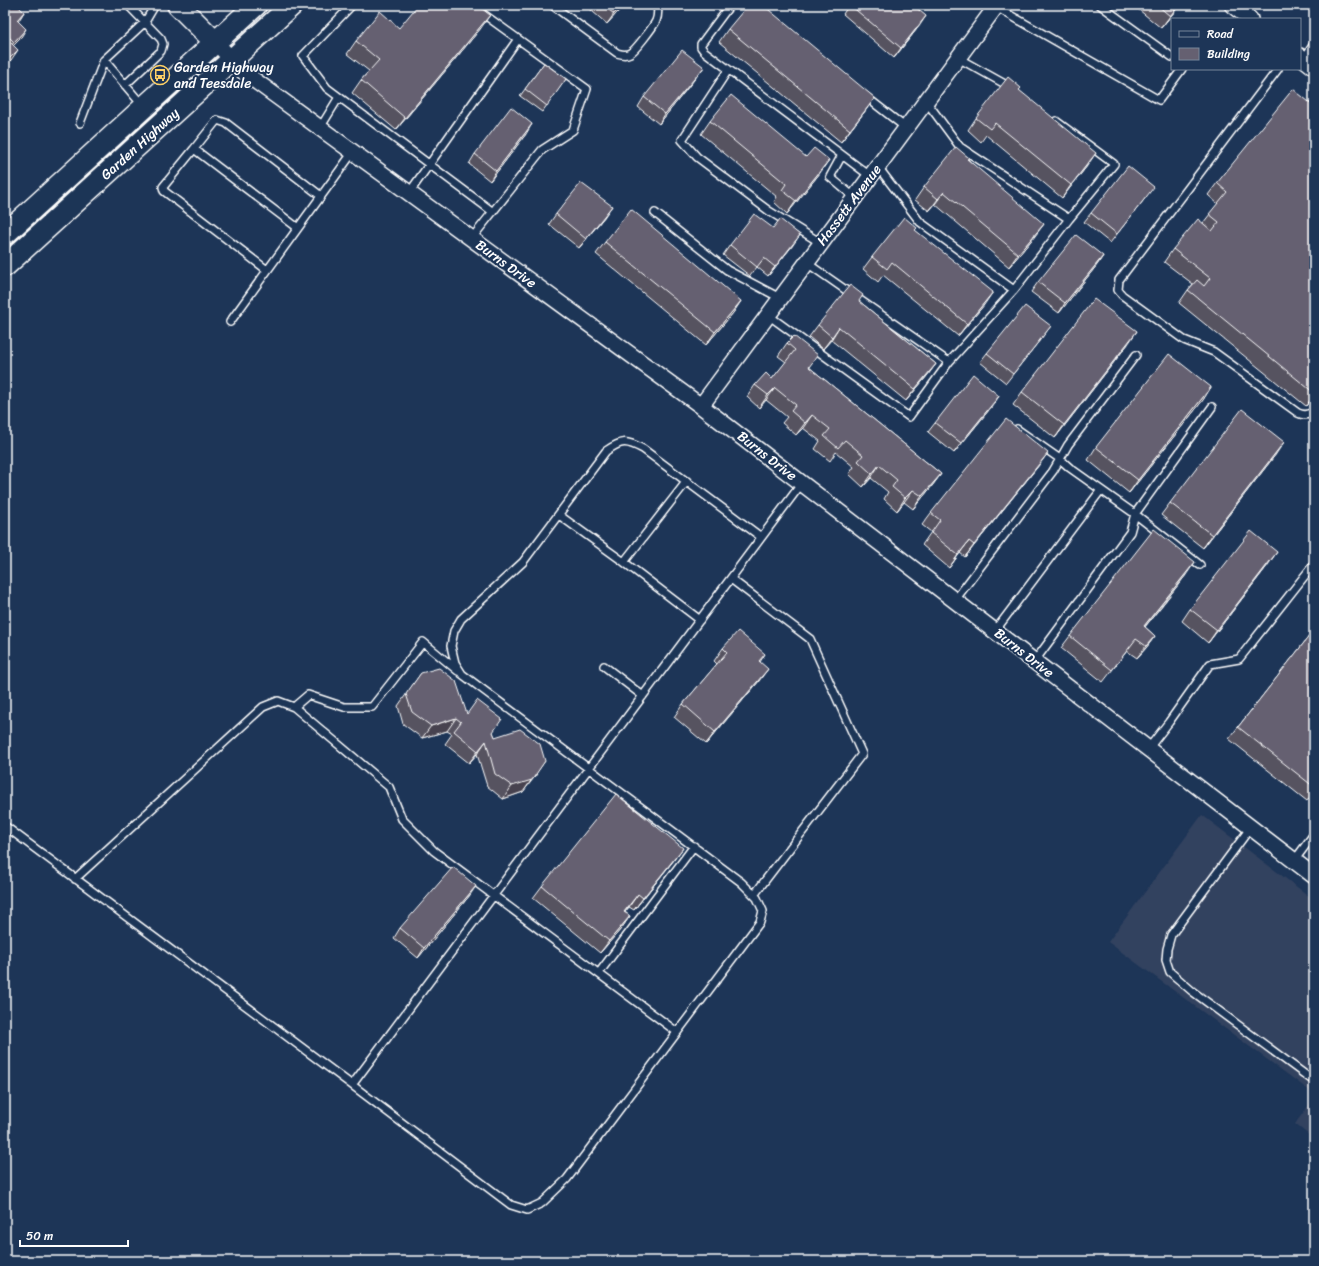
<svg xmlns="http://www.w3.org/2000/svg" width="1319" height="1266" font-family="Sriracha,sans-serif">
<rect width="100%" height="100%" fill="#1d3557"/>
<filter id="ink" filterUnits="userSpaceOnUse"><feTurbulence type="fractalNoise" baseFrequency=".025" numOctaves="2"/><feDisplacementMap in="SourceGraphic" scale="8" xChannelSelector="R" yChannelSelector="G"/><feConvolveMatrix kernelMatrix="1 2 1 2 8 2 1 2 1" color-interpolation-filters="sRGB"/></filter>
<g filter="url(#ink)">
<path fill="#33425f" d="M 1202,815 L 1314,900 L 1314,1094 L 1108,942 Z
M 1314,1098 L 1314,1139 L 1295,1124 Z"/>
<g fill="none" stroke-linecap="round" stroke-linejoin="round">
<defs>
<path id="lane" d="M 352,5 L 303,56 L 327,88 L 493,212
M 471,5 L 587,89 L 573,130 L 542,150 L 472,238
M 552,5 L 617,53 C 621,54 625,56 630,53 C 635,51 653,27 656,21 C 658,16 658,10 657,5
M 730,5 L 701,44 L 701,47 L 704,51 L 870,176
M 1100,5 L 1172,57
M 996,7 L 1159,100 L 1182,69
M 958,58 L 1012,88
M 1304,59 L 1314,44
M 104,60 L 145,22 L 155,5
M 1278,69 L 1119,280 L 1118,290 L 1122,295 L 1184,340 L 1214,352 L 1298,413 C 1304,416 1309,415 1314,411
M 728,70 L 682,140 L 697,157 L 769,211 L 821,243
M 125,85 L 161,51 L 163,44 L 161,39 L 128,5
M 865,96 L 906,128
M 926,101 L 960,147 L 1069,219 L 1114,164 L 1056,121
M 80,123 L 104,60 L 143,106
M 320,128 L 339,97
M 194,149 L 217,120 L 226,123 L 321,196
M 842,155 L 830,177 L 855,198
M 878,167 L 920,222 L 1014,290 L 1069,219
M 409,193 L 518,39
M 655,213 L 727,270 L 780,298
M 807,263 L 949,362 L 1014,290
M 267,270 L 164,191 L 163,187 L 194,149 L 298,228
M 768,315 L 909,417 L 949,362
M 230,322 L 353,152
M 1017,429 L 1060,459 L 1068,445 L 1136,355
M 687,481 L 624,562 L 700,620
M 559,515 L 624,562
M 1200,565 L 1135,514 L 1212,407
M 731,579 L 810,639 L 862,754 L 754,895
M 955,600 L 1053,471 L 1060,459 L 1070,468 L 1135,514 L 1130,532 L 1034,662
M 995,631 L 1101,490
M 604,666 L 643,696
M 458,671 L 423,642 L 372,707 L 344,707 L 308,695 L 294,707 L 389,787 L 402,819 L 434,851 L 677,1032
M 1148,749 L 1169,722 L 1210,664 L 1239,659 L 1314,564
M 5,826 L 352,1085 L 802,483
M 1251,827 L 1171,935 L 1167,949 L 1166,960 L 1170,972 L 1192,991 L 1311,1079 L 1314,1079
M 1294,861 L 1314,834
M 75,879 L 263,707 L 278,701 L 294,707
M 599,973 L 694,846
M 352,1085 L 511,1205 L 527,1210 L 542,1203 L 567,1179 L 760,922 L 763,911 L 757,898 L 741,882 L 462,674 L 455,663 L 451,646 L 454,631 L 461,619 L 523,562 L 606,451 C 622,440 626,440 643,449 L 761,537"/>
<path id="street" d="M 1232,5 L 1250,19
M 215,42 L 246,74 L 701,406 L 1314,876
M 1300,56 L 1314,67
M 701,406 L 997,5"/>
<path id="secondary" d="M 178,5 L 215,42
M 5,234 L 256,5
M 5,266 L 292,5"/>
</defs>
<use href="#lane" stroke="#fff" stroke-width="10"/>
<use href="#street" stroke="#fff" stroke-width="18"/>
<use href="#secondary" stroke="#fff" stroke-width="24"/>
<use href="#lane" stroke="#1d3557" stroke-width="7"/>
<use href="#street" stroke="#1d3557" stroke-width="15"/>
<use href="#secondary" stroke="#1d3557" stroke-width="21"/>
</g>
<path fill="#575361" stroke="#fff" d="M 5,5 L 24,12 L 18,21 L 20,39 L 13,46 L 11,60 L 5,66 Z
M 24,5 L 29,5 L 27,7 Z
M 585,5 L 624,5 L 607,24 Z
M 849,5 L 920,25 L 894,58 L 843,14 Z
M 1133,5 L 1180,5 L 1161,28 Z
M 399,28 L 481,28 L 396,130 L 352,93 L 361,80 L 369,71 L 347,54 L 356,41 Z
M 728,29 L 866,110 L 841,142 L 719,42 Z
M 544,63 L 566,79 L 542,112 L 520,96 Z
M 704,67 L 697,76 L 659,124 L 638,107 L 644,97 Z
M 1019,90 L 1087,166 L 1062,198 L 986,135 L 981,142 L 968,130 L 976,118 Z
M 1314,106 L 1314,396 L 1306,406 L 1179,303 L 1188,290 L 1193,284 L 1164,262 L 1173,249 L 1203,223 L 1218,204 L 1208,195 L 1217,183 Z
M 710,121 L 806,157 L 820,173 L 787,214 L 774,202 L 777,197 L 701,134 Z
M 526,134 L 490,181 L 469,164 L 475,154 Z
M 968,159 L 1035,236 L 1009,267 L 935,204 L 929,211 L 915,200 L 924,187 Z
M 1147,196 L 1110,243 L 1084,222 L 1091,213 Z
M 556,214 L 605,216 L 579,248 L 549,224 Z
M 915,230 L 984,305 L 958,336 L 883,275 L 878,282 L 863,269 L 872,257 Z
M 605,242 L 741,301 L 733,313 L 706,345 L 596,254 Z
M 730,245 L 793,245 L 768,276 L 757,267 L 750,276 L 723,255 Z
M 1103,256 L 1097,265 L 1059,313 L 1031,292 L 1038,282 Z
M 859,301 L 936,364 L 927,376 L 906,401 L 831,340 L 823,349 L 809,337 L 818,325 Z
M 1051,326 L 1044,335 L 1006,383 L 980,362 L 987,353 Z
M 794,336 L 809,367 L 941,474 L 932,486 L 913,509 L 904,502 L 897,511 L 884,499 L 888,492 L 871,478 L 863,487 L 849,474 L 854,467 L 836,452 L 830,461 L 815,449 L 820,441 L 803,428 L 796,435 L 782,423 L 787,417 L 766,400 L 759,408 L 747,397 L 755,385 L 772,379 L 786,362 L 778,356 L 787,343 Z
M 1128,344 L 1055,438 L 1013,405 L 1022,392 Z
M 1211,387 L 1203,400 L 1129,493 L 1088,460 L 1096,447 Z
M 999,396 L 993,405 L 954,453 L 928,432 L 935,423 Z
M 1276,454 L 1203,548 L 1161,515 L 1170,503 Z
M 1039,465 L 965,557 L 960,553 L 949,568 L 922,545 L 931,532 L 922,525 L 931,513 Z
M 1268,565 L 1208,643 L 1182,621 L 1190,609 Z
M 1186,575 L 1145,627 L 1155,636 L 1146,648 L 1137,658 L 1127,651 L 1103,682 L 1061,648 L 1070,636 Z
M 1314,630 L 1314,792 L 1307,801 L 1229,739 L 1238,727 Z
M 723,648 L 765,654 L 760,662 L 759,681 L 706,744 L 674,717 L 683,704 L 717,664 L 714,661 Z
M 421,673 L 467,714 L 493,732 L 495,737 L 537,774 L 523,792 L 503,799 L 487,786 L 477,754 L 469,763 L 445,744 L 452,734 L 447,731 L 422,738 L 403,724 L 398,706 Z
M 674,860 L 634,910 L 629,907 L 625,912 L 630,916 L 621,929 L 600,953 L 533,898 L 542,886 Z
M 470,895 L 418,958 L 394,938 L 400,928 Z"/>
<path fill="#47434f" stroke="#fff" d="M 622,5 L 624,5 L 607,24 L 614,14 Z
M 1179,5 L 1180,5 L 1161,28 L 1170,16 Z
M 24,12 L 18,22 L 17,20 Z
M 490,15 L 481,28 L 396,130 L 405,118 Z
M 926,16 L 920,25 L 894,58 L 901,48 Z
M 26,29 L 20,39 L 8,51 L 14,42 Z
M 18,50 L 11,60 L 5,66 L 5,64 L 7,61 Z
M 704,67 L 697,76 L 659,124 L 665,114 Z
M 875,98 L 866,110 L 841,142 L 850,130 Z
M 532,124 L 526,134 L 490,181 L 496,171 Z
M 1096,153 L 1087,166 L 1062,198 L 1071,185 Z
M 829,160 L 820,173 L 787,214 L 796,201 Z
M 944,192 L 935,204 L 929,211 L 938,199 Z
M 612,206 L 605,216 L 579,248 L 586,239 Z
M 1044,224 L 1035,236 L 1009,267 L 1018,254 Z
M 800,235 L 793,245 L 768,276 L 775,267 Z
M 1103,256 L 1097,265 L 1059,313 L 1065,303 Z
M 993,292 L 984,305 L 958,336 L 967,324 Z
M 741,301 L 733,313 L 706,345 L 715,332 Z
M 839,327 L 831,340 L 823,349 L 832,337 Z
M 1137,331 L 1128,344 L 1055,438 L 1064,425 Z
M 936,364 L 927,376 L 906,401 L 915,389 Z
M 1211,387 L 1203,400 L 1129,493 L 1138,480 Z
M 775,388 L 766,400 L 759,408 L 768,395 Z
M 1314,395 L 1314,396 L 1306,406 Z
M 999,396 L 993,405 L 954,453 L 961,443 Z
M 812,415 L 803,428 L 796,435 L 805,423 Z
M 1284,442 L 1276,454 L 1203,548 L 1212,535 Z
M 1048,453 L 1039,465 L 965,557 L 974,545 Z
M 879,465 L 871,478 L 863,487 L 872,474 Z
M 941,474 L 932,486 L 913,509 L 922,496 Z
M 913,490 L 904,502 L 897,511 L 905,498 Z
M 969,541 L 960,553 L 949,568 L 958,555 Z
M 1277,552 L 1268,565 L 1208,643 L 1217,630 Z
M 1195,562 L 1186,575 L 1135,639 L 1144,626 Z
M 1155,636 L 1146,648 L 1137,658 L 1146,646 Z
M 768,669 L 759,681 L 706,744 L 715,732 Z
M 456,718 L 447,731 L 422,738 L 431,726 Z
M 486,741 L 477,754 L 469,763 L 478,751 Z
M 545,761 L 523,792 L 503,799 L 512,786 Z
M 683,848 L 674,860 L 634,910 L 643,898 Z
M 476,886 L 470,895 L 418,958 L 424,948 Z
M 638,894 L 629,907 L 615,924 L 624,912 Z
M 630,916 L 621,929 L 600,953 L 609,941 Z"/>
<path fill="#656071" stroke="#fff" d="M 5,5 L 17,5 L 24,12 L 17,20 L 26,29 L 14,42 L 5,33 Z
M 418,5 L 477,5 L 490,15 L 405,118 L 361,80 L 379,60 L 356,41 L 380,11 L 399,28 Z
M 603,5 L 622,5 L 614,14 Z
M 748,5 L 763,5 L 875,98 L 850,130 L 728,29 Z
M 850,5 L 913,5 L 926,16 L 901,48 Z
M 1157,5 L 1179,5 L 1170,16 Z
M 5,37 L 18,50 L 7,61 L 5,58 Z
M 682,50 L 704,67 L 665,114 L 644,97 Z
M 544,63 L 566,79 L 547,106 L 525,89 Z
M 1008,77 L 1021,88 L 1019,90 L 1096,153 L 1071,185 L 995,123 L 990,129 L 976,118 Z
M 1293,89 L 1314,106 L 1314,393 L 1188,290 L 1197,280 L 1204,286 L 1210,278 L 1173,249 L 1198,219 L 1212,231 L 1219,222 L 1209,214 L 1227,192 L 1217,183 Z
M 731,95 L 806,157 L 814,148 L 829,160 L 796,201 L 782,190 L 786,184 L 710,121 Z
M 511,107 L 532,124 L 496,171 L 475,154 Z
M 956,147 L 969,158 L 967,159 L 1044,224 L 1018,254 L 944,192 L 938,199 L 924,187 Z
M 1128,166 L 1154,187 L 1117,234 L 1091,213 Z
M 581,183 L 612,206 L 586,239 L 556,214 Z
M 631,209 L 741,301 L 715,332 L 605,242 Z
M 754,214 L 773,228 L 780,219 L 800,235 L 775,267 L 764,258 L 757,267 L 730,245 Z
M 904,217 L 917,228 L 915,230 L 993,292 L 967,324 L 892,262 L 887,269 L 872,257 Z
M 1076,235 L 1103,256 L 1065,303 L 1038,282 Z
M 850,285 L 863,295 L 859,301 L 936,364 L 915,389 L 839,327 L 832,337 L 818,325 Z
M 1094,299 L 1137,331 L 1064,425 L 1022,392 Z
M 1025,306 L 1051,326 L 1013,374 L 987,353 Z
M 794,336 L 818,355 L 809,367 L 941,474 L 922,496 L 913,490 L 905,498 L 892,487 L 897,480 L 879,465 L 872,474 L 858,461 L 863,455 L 845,440 L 838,448 L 824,436 L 830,429 L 812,415 L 805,423 L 791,411 L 796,405 L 775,388 L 768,395 L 755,385 L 766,373 L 772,379 L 795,350 L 787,343 Z
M 1169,354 L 1211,387 L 1138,480 L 1096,447 Z
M 973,374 L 999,396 L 961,443 L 935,423 Z
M 1242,409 L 1284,442 L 1212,535 L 1170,503 Z
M 1006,419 L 1048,453 L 974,545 L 969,541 L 958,555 L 931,533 L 940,520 L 931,513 Z
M 1154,529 L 1195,562 L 1144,626 L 1155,636 L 1146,646 L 1136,639 L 1112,670 L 1070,636 Z
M 1251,531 L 1277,552 L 1217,630 L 1190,609 Z
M 1314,630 L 1314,787 L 1238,727 Z
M 738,631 L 765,654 L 759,661 L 768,669 L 715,732 L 683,704 L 727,652 L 723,648 Z
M 439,668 L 456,681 L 467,714 L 477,700 L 502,719 L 493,732 L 495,737 L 520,729 L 540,744 L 545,761 L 532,780 L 512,786 L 495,774 L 486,741 L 478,751 L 454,731 L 461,722 L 456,718 L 431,726 L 412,712 L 406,694 L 421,673 Z
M 616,794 L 683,848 L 643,898 L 638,894 L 624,912 L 630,916 L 609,941 L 542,886 Z
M 453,867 L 476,886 L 424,948 L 400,928 Z"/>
</g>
<defs>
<symbol id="bus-ring" viewBox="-11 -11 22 22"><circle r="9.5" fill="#1d3557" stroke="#ffd166" stroke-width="1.5"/><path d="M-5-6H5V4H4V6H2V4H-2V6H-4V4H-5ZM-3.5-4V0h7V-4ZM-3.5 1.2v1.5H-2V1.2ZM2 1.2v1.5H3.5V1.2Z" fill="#ffd166"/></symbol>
</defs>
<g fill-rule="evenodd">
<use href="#bus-ring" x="149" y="64" width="22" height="22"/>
</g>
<g text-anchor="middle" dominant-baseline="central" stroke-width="4" stroke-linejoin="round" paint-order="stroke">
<g font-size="14" fill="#fff" stroke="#1d3557" text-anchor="start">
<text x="174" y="67">Garden Highway<tspan x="174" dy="16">and Teesdale</tspan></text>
</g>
<g font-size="14" fill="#fff" stroke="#1d3557">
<text transform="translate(140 144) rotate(-42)">Garden Highway</text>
<text transform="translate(849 205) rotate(-53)">Hassett Avenue</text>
<text transform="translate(506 264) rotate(36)">Burns Drive</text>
<text transform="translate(767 456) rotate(38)">Burns Drive</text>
<text transform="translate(1024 653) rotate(38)">Burns Drive</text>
</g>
</g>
<rect width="1319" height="1266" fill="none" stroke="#1d3557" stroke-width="20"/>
<rect x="10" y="10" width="1299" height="1246" fill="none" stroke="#fff" stroke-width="1.5" filter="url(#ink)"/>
<rect x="1171" y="18" width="130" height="52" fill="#1d3557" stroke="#77869a"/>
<rect x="1179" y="31" width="20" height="6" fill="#1d3557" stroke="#77869a"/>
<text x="1207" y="38" font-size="12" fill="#ffffff">Road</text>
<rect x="1179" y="48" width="20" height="12" fill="#656071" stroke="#77869a"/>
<text x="1207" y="58" font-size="12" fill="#ffffff">Building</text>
<path d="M20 1240v6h108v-6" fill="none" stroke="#ffffff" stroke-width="2"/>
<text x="26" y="1240" font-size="12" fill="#ffffff" stroke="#1d3557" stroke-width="3" paint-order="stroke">50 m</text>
</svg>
